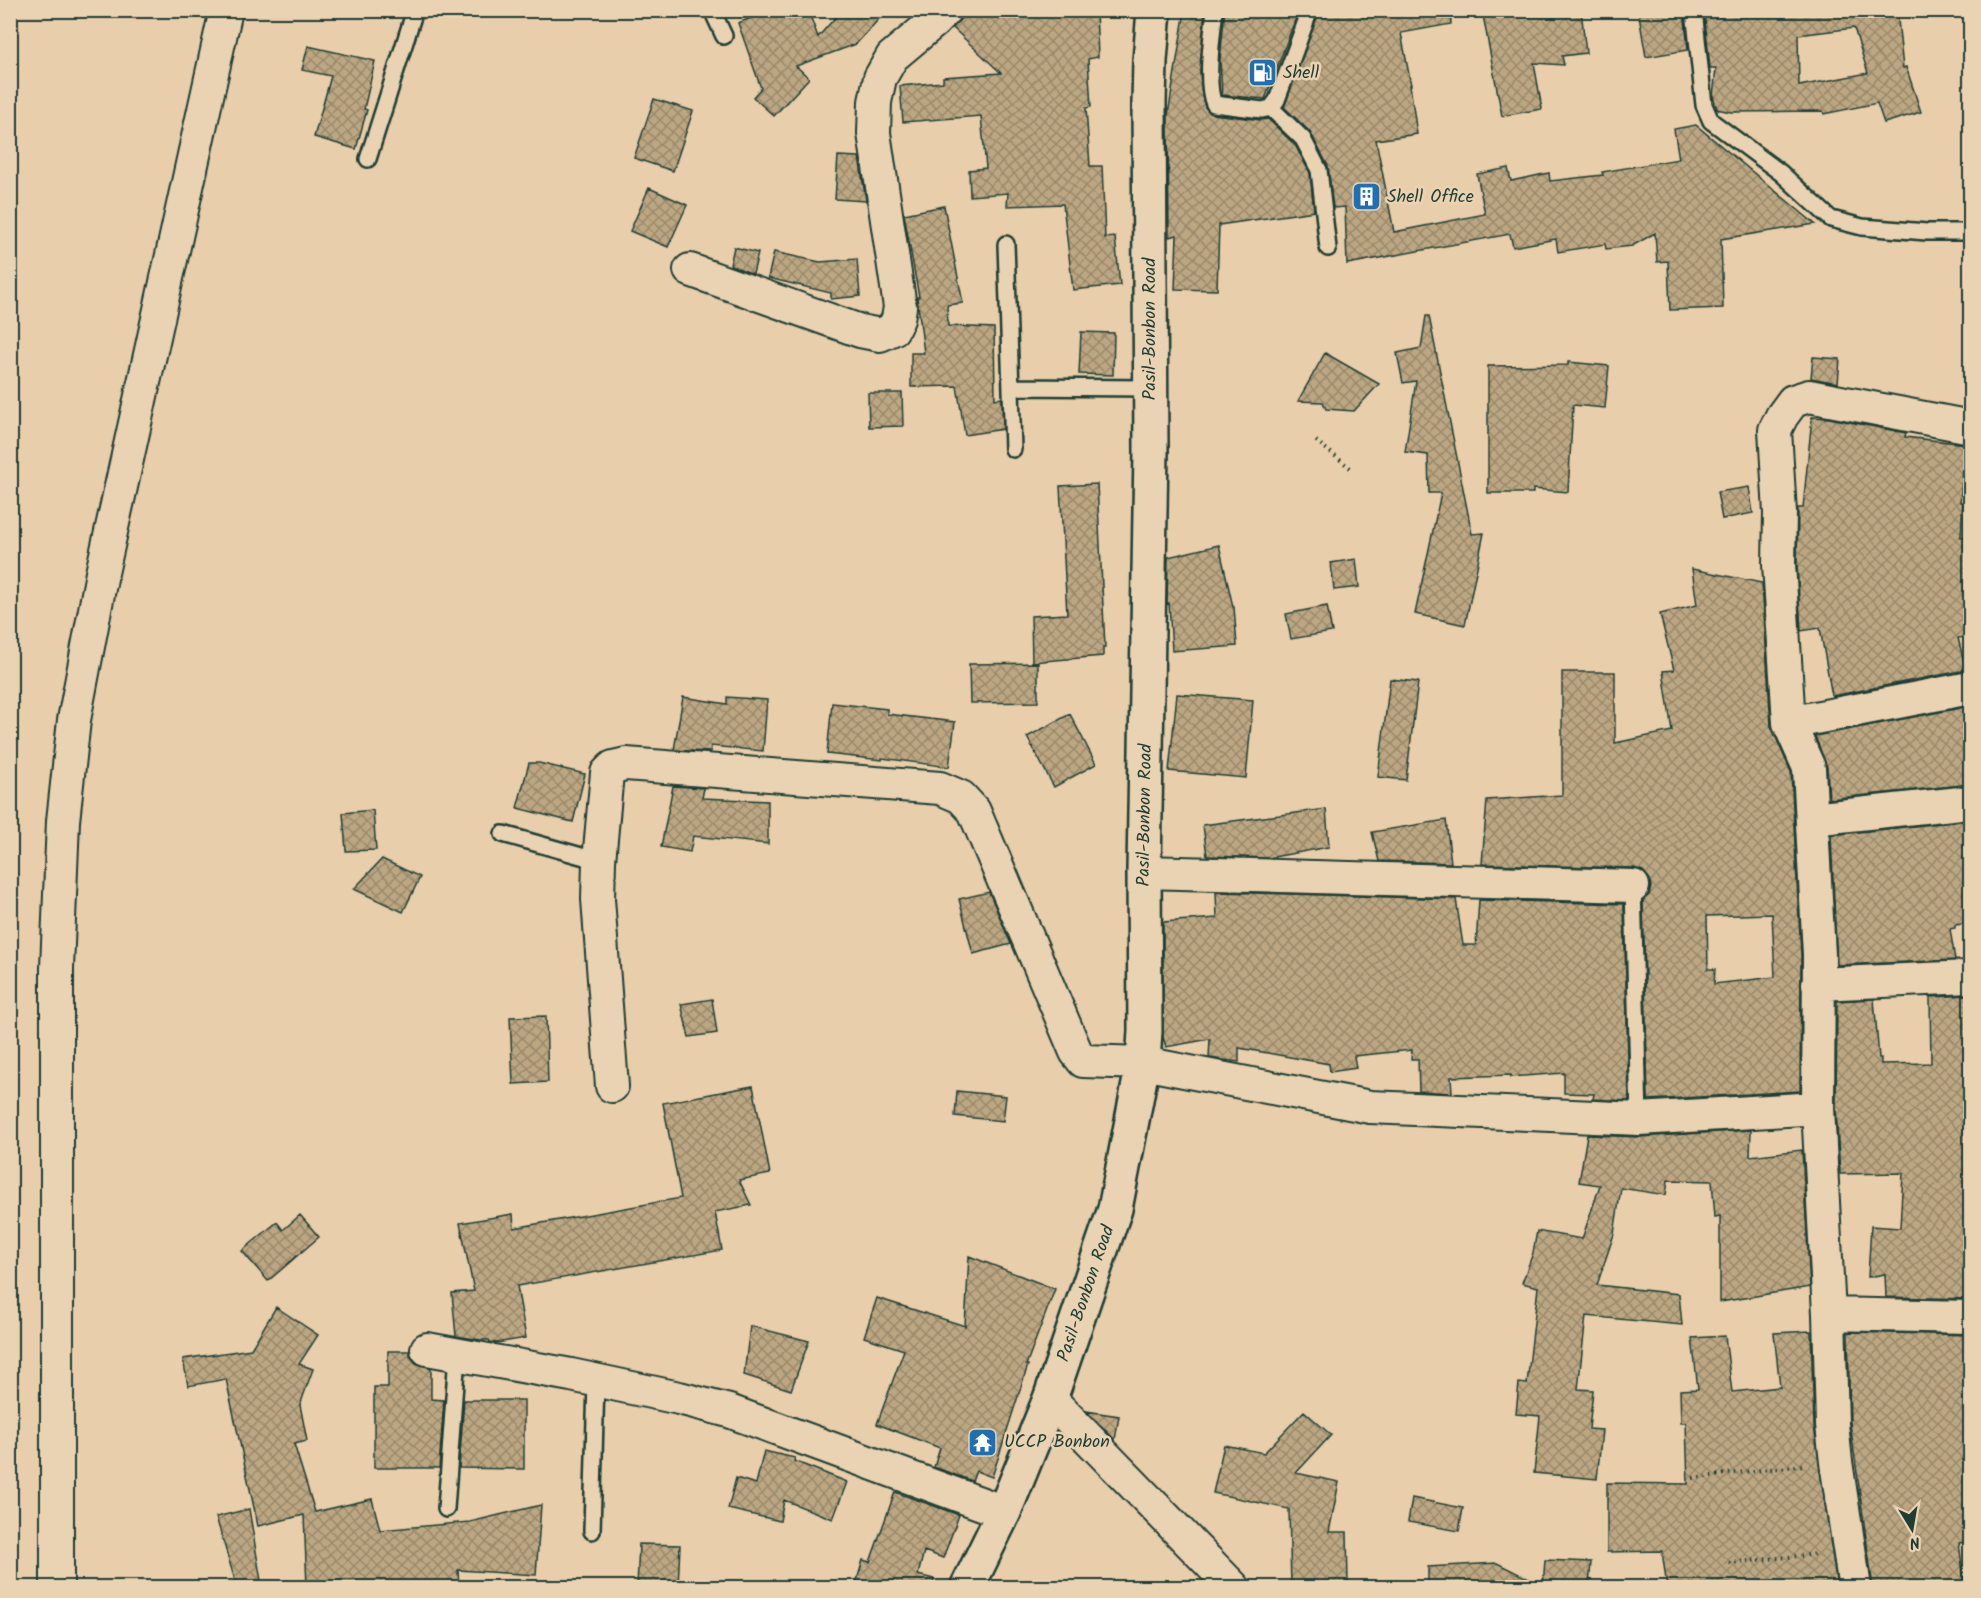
<svg xmlns="http://www.w3.org/2000/svg" width="1981" height="1598" font-family="Kalam,sans-serif">
<defs>
<pattern id="building-cross-hatch" width="8" height="8" patternUnits="userSpaceOnUse" patternTransform="scale(1.5)"><rect width="8" height="8" fill="#bca782"/><path d="M0 0l8 8M0 8l8-8" fill="none" stroke="#98896b"/></pattern>
</defs>
<rect width="100%" height="100%" fill="#e8ceaa"/>
<filter id="ink" filterUnits="userSpaceOnUse"><feTurbulence type="fractalNoise" baseFrequency=".0167" numOctaves="2"/><feDisplacementMap in="SourceGraphic" scale="12" xChannelSelector="R" yChannelSelector="G"/><feConvolveMatrix kernelMatrix="1 2 1 2 8 2 1 2 1" color-interpolation-filters="sRGB"/></filter>
<g filter="url(#ink)">
<path fill="url(#building-cross-hatch)" stroke="#1f3d34" stroke-width="1.5" fill-rule="evenodd" d="M 772,10 L 808,10 L 818,37 L 842,10 L 887,10 L 856,44 L 796,66 L 809,78 L 774,116 L 753,97 L 761,88 L 738,23 Z
M 968,10 L 1096,10 L 1098,57 L 1088,59 L 1091,107 L 1086,108 L 1090,166 L 1102,166 L 1105,238 L 1115,237 L 1120,285 L 1073,290 L 1063,204 L 1007,206 L 1008,193 L 970,196 L 969,170 L 986,168 L 981,116 L 903,122 L 900,86 L 943,82 L 943,77 L 1001,73 L 953,28 Z
M 1185,10 L 1205,10 L 1200,71 L 1202,96 L 1205,107 L 1213,114 L 1261,120 L 1268,119 L 1295,145 L 1310,173 L 1314,211 L 1219,225 L 1217,290 L 1175,289 L 1177,235 L 1169,237 L 1168,115 Z
M 1225,10 L 1299,10 L 1265,99 L 1222,95 L 1220,59 Z
M 1319,10 L 1450,10 L 1451,24 L 1401,33 L 1411,85 L 1410,85 L 1417,134 L 1376,140 L 1394,232 L 1485,214 L 1477,174 L 1508,168 L 1511,181 L 1549,173 L 1550,181 L 1603,175 L 1602,172 L 1679,159 L 1674,129 L 1696,125 L 1815,224 L 1721,239 L 1723,308 L 1670,310 L 1668,261 L 1657,262 L 1655,233 L 1632,246 L 1606,249 L 1605,244 L 1558,252 L 1556,239 L 1513,247 L 1510,234 L 1347,264 L 1345,207 L 1333,208 L 1328,166 L 1310,132 L 1284,107 Z
M 1482,10 L 1581,10 L 1586,53 L 1562,56 L 1564,65 L 1534,63 L 1542,109 L 1502,116 Z
M 1638,10 L 1684,10 L 1688,50 L 1646,57 Z
M 1704,10 L 1897,10 L 1903,68 L 1906,67 L 1921,112 L 1884,123 L 1877,103 L 1824,114 L 1823,111 L 1731,112 L 1717,109 L 1713,96 L 1716,68 L 1710,68 ZM 1854,28 L 1868,73 L 1799,86 L 1798,35 Z
M 308,46 L 375,61 L 364,109 L 367,110 L 356,149 L 314,137 L 331,76 L 302,70 Z
M 654,99 L 693,111 L 673,171 L 634,158 Z
M 838,156 L 859,157 L 866,201 L 835,199 Z
M 649,188 L 687,205 L 668,247 L 630,231 Z
M 944,206 L 963,303 L 947,305 L 948,326 L 994,328 L 995,399 L 1002,398 L 1003,429 L 965,435 L 957,386 L 911,387 L 911,353 L 924,353 L 917,297 L 919,297 L 904,214 Z
M 734,247 L 758,253 L 753,274 L 730,265 Z
M 774,252 L 820,262 L 857,259 L 860,296 L 831,299 L 831,293 L 768,278 Z
M 1426,316 L 1429,316 L 1472,534 L 1484,533 L 1465,625 L 1415,614 L 1441,493 L 1429,493 L 1428,455 L 1405,452 L 1416,381 L 1403,383 L 1397,353 L 1421,348 Z
M 1081,332 L 1114,333 L 1113,375 L 1079,374 Z
M 1325,353 L 1379,384 L 1354,411 L 1326,409 L 1323,402 L 1298,401 Z
M 1813,357 L 1840,359 L 1838,383 L 1811,378 Z
M 1568,362 L 1609,366 L 1605,408 L 1573,405 L 1568,492 L 1533,489 L 1533,493 L 1488,493 L 1488,366 L 1568,365 Z
M 868,393 L 902,393 L 903,426 L 869,427 Z
M 1812,417 L 1829,418 L 1906,433 L 1905,437 L 1966,444 L 1960,502 L 1963,502 L 1961,537 L 1971,536 L 1971,636 L 1958,638 L 1966,670 L 1832,696 L 1820,628 L 1801,631 L 1797,564 L 1798,508 L 1803,508 Z
M 1097,484 L 1105,647 L 1103,647 L 1103,656 L 1032,662 L 1031,616 L 1067,614 L 1060,486 Z
M 1749,487 L 1753,513 L 1722,519 L 1717,492 Z
M 1219,545 L 1233,607 L 1234,607 L 1237,646 L 1172,651 L 1169,603 L 1167,604 L 1168,557 Z
M 1356,559 L 1359,587 L 1334,590 L 1331,563 Z
M 1692,569 L 1762,583 L 1771,726 L 1791,772 L 1801,955 L 1800,1091 L 1648,1100 L 1643,900 L 1649,895 L 1651,887 L 1649,878 L 1643,871 L 1634,868 L 1482,864 L 1487,800 L 1562,795 L 1562,672 L 1615,672 L 1615,743 L 1672,731 L 1663,671 L 1674,670 L 1660,614 L 1697,605 ZM 1772,914 L 1775,977 L 1714,984 L 1715,969 L 1708,969 L 1707,916 Z
M 1327,606 L 1332,632 L 1291,639 L 1286,614 Z
M 1038,663 L 1038,702 L 970,703 L 969,664 Z
M 1390,679 L 1418,682 L 1406,780 L 1378,777 Z
M 1177,694 L 1253,700 L 1246,778 L 1169,771 Z
M 683,697 L 727,704 L 727,697 L 767,700 L 763,751 L 711,746 L 710,752 L 674,750 Z
M 832,703 L 887,709 L 887,714 L 955,722 L 949,767 L 882,758 L 882,760 L 827,754 Z
M 1971,706 L 1971,784 L 1829,799 L 1827,767 L 1815,736 Z
M 1070,714 L 1096,764 L 1054,787 L 1027,737 Z
M 529,763 L 539,763 L 585,774 L 573,822 L 517,808 Z
M 673,786 L 704,788 L 702,798 L 768,801 L 768,844 L 693,836 L 690,852 L 661,847 Z
M 1326,809 L 1329,847 L 1268,858 L 1207,856 L 1203,825 Z
M 373,810 L 376,850 L 346,851 L 343,813 Z
M 1446,820 L 1451,863 L 1379,861 L 1372,832 Z
M 1971,820 L 1971,923 L 1955,925 L 1955,928 L 1950,929 L 1955,960 L 1837,965 L 1831,835 Z
M 382,859 L 420,877 L 403,912 L 354,889 Z
M 989,892 L 1011,944 L 973,954 L 959,899 Z
M 1216,892 L 1456,899 L 1463,945 L 1476,945 L 1479,900 L 1624,904 L 1629,1101 L 1593,1099 L 1594,1094 L 1564,1093 L 1564,1073 L 1511,1077 L 1511,1075 L 1451,1077 L 1452,1093 L 1419,1091 L 1418,1059 L 1411,1059 L 1412,1050 L 1354,1056 L 1356,1068 L 1330,1072 L 1329,1064 L 1239,1048 L 1239,1062 L 1209,1058 L 1210,1039 L 1166,1047 L 1163,1037 L 1163,922 L 1217,918 Z
M 1971,995 L 1971,1127 L 1966,1172 L 1971,1172 L 1971,1299 L 1886,1297 L 1885,1274 L 1868,1277 L 1871,1226 L 1900,1228 L 1903,1173 L 1840,1174 L 1836,1108 L 1837,1001 L 1874,999 L 1879,1058 L 1881,1058 L 1881,1064 L 1931,1063 L 1930,997 Z
M 712,999 L 717,1033 L 689,1037 L 681,1004 Z
M 546,1016 L 548,1082 L 513,1084 L 510,1017 Z
M 753,1086 L 770,1174 L 739,1180 L 751,1205 L 715,1212 L 722,1250 L 517,1286 L 526,1338 L 496,1343 L 490,1342 L 489,1340 L 481,1340 L 456,1336 L 452,1293 L 474,1291 L 460,1223 L 513,1214 L 514,1228 L 681,1198 L 663,1103 Z
M 957,1091 L 1006,1096 L 1003,1121 L 955,1116 Z
M 1751,1130 L 1750,1156 L 1802,1150 L 1810,1287 L 1720,1302 L 1720,1216 L 1715,1217 L 1712,1181 L 1668,1180 L 1666,1195 L 1621,1188 L 1614,1234 L 1597,1285 L 1679,1294 L 1682,1325 L 1586,1316 L 1578,1389 L 1593,1390 L 1589,1429 L 1602,1430 L 1597,1479 L 1534,1473 L 1540,1416 L 1516,1414 L 1519,1383 L 1527,1384 L 1538,1287 L 1522,1283 L 1533,1253 L 1537,1231 L 1582,1239 L 1600,1185 L 1579,1182 L 1587,1135 L 1640,1137 Z
M 300,1215 L 319,1237 L 268,1281 L 242,1251 L 277,1222 L 283,1230 Z
M 969,1256 L 1055,1289 L 1026,1365 L 1028,1365 L 992,1477 L 976,1471 L 972,1481 L 934,1467 L 940,1448 L 877,1424 L 904,1350 L 864,1337 L 877,1298 L 965,1326 Z
M 276,1307 L 318,1335 L 299,1364 L 313,1369 L 300,1405 L 307,1441 L 294,1444 L 315,1512 L 372,1499 L 380,1530 L 470,1522 L 541,1505 L 536,1575 L 458,1570 L 459,1587 L 307,1587 L 304,1515 L 258,1526 L 226,1379 L 188,1386 L 183,1359 L 251,1349 Z
M 750,1326 L 809,1341 L 791,1390 L 744,1375 Z
M 1811,1331 L 1814,1426 L 1837,1587 L 1667,1587 L 1662,1551 L 1607,1552 L 1607,1483 L 1688,1484 L 1686,1423 L 1681,1423 L 1680,1390 L 1698,1389 L 1692,1338 L 1725,1336 L 1732,1392 L 1780,1387 L 1774,1333 Z
M 1848,1332 L 1971,1335 L 1971,1542 L 1959,1543 L 1965,1586 L 1950,1587 L 1873,1587 L 1850,1423 Z
M 388,1351 L 410,1351 L 410,1356 L 416,1363 L 431,1368 L 431,1399 L 444,1400 L 439,1468 L 374,1468 L 374,1387 L 388,1387 Z
M 464,1400 L 524,1400 L 524,1469 L 459,1468 Z
M 1086,1411 L 1119,1416 L 1115,1440 Z
M 1304,1411 L 1331,1435 L 1296,1473 L 1339,1482 L 1329,1532 L 1347,1532 L 1348,1585 L 1291,1586 L 1289,1509 L 1213,1493 L 1224,1445 L 1264,1453 Z
M 764,1451 L 795,1458 L 794,1461 L 847,1482 L 833,1519 L 784,1500 L 780,1521 L 728,1509 L 736,1478 L 756,1484 Z
M 895,1492 L 959,1515 L 943,1558 L 924,1551 L 918,1575 L 934,1579 L 933,1587 L 855,1587 L 863,1560 L 870,1562 Z
M 1412,1498 L 1463,1508 L 1459,1531 L 1408,1522 Z
M 249,1509 L 262,1587 L 237,1587 L 216,1517 Z
M 639,1544 L 680,1545 L 678,1587 L 637,1587 Z
M 1545,1560 L 1591,1562 L 1589,1587 L 1428,1587 L 1428,1567 L 1497,1563 L 1543,1586 Z"/>
<g fill="none" stroke-linecap="round" stroke-linejoin="round">
<defs>
<path id="service" d="M 712,10 L 724,36
M 1215,10 C 1212,33 1205,84 1214,104 L 1262,110 L 1271,108 L 1277,100 L 1310,10
M 1694,10 L 1704,105 L 1711,121 L 1781,173 L 1831,219 L 1862,227 L 1927,232 L 1970,232
M 1271,108 L 1303,139 L 1319,170 L 1328,248
M 368,159 L 415,10
M 1006,244 L 1013,449
M 1011,387 L 1150,388
M 503,834 L 599,861
M 1633,886 L 1639,1119
M 446,1509 L 457,1355
M 592,1531 L 596,1381"/>
<path id="minor" d="M 690,270 L 860,331 L 880,335 L 893,329 L 898,319 L 900,307 L 874,133 L 875,102 L 880,78 L 892,57 L 935,21 L 945,10
M 1789,723 L 1970,688
M 1812,819 L 1970,802
M 1144,872 L 1633,886
M 1818,984 L 1970,977
M 612,1086 L 598,899 L 599,861 L 607,773 L 613,767 L 626,764 L 940,788 L 961,797 L 974,811 L 1076,1052 L 1083,1061 L 1143,1063 L 1370,1107 L 1639,1119 L 1818,1108
M 1829,1314 L 1970,1317
M 427,1349 L 571,1375 L 679,1398 L 729,1411 L 1004,1512
M 1050,1399 L 1234,1588
M 57,1588 L 57,968 L 63,821 L 74,720 L 102,573 L 226,10
M 1855,1588 L 1836,1462 L 1832,1424 L 1829,1314 L 1818,1108 L 1819,955 L 1809,768 L 1789,723 L 1779,564 L 1780,513 L 1775,430 L 1782,416 L 1793,401 L 1809,396 L 1966,426"/>
<g id="tertiary">
<path id="s1" d="M 967,1588 L 1004,1512 L 1050,1399 L 1115,1209 L 1143,1063 L 1145,1031 L 1144,872 L 1151,451 L 1149,103 L 1150,61 L 1154,10"/>
</g>
</defs>
<use href="#service" stroke="#1f3d34" stroke-width="20"/>
<use href="#minor" stroke="#1f3d34" stroke-width="36"/>
<use href="#tertiary" stroke="#1f3d34" stroke-width="38"/>
<path stroke="#1f3d34" stroke-width="4" stroke-dasharray="1.5 4.5" stroke-linecap="butt" d="M 1316,441 L 1353,470
M 1693,1478 L 1805,1465
M 1729,1563 L 1818,1554"/>
<use href="#service" stroke="#ead3b3" stroke-width="15"/>
<use href="#minor" stroke="#ead3b3" stroke-width="32"/>
<use href="#tertiary" stroke="#ead3b3" stroke-width="33"/>
</g>
</g>
<defs>
<symbol id="fuel-square" viewBox="-11 -11 22 22"><rect x="-9" y="-9" width="18" height="18" rx="4" fill="#1f6fb2" stroke="#ead3b3"/><path d="M-5.5-6h7V0h2V4h1.3V-2.5L3-4.5l.8-.8L6-3V5H2.5V1h-1V6h-7ZM-4.2-4.7v3.2H.2V-4.7Z" fill="#fff"/></symbol>
<symbol id="building-square" viewBox="-11 -11 22 22"><rect x="-9" y="-9" width="18" height="18" rx="4" fill="#1f6fb2" stroke="#ead3b3"/><path d="M-4-6H4V6H1V3H-1V6H-4ZM-2.5-4.3h1.7v1.8h-1.7ZM.8-4.3h1.7v1.8H.8ZM-2.5-1h1.7V.8h-1.7ZM.8-1h1.7V.8H.8Z" fill="#fff"/></symbol>
<symbol id="temple-square" viewBox="-11 -11 22 22"><rect x="-9" y="-9" width="18" height="18" rx="4" fill="#1f6fb2" stroke="#ead3b3"/><path d="M0-6L5-2H3V0L6.5 2.5H4V6H1.5V3h-3V6H-4V2.5H-6.5L-3 0V-2H-5Z" fill="#fff"/></symbol>
</defs>
<g fill-rule="evenodd">
<use href="#fuel-square" x="1246" y="56" width="33" height="33"/>
<use href="#building-square" x="1350" y="180" width="33" height="33"/>
<use href="#temple-square" x="966" y="1426" width="33" height="33"/>
</g>
<g text-anchor="middle" dominant-baseline="central" stroke-width="5" stroke-linejoin="round" paint-order="stroke">
<g font-size="18" fill="#1f3d34" stroke="#ead3b3" text-anchor="start">
<text x="1283" y="73">Shell</text>
<text x="1387" y="197">Shell Office</text>
<text x="1004" y="1442">UCCP Bonbon</text>
</g>
<g font-size="18" fill="#1f3d34" stroke="#ead3b3">
<text transform="translate(1150 329) rotate(-90)">Pasil-Bonbon Road</text>
<text stroke="none"><textPath href="#s1" startOffset="804">Pasil-Bonbon Road</textPath></text>
<text stroke="none"><textPath href="#s1" startOffset="318">Pasil-Bonbon Road</textPath></text>
</g>
</g>
<rect width="1981" height="1598" fill="none" stroke="#ead3b3" stroke-width="36"/>
<rect x="18" y="18" width="1945" height="1562" fill="none" stroke="#1f3d34" stroke-width="2" filter="url(#ink)"/>
<g transform="translate(1912 1529) rotate(169)" stroke="#ead3b3" stroke-width="4.5" paint-order="stroke">
<path d="M0-4.5L10 22L0 15L-10 22Z" fill="#1f3d34"/>
<text y="-9" font-size="16" font-weight="bold" text-anchor="middle" fill="#1f3d34">N</text>
</g>
</svg>
